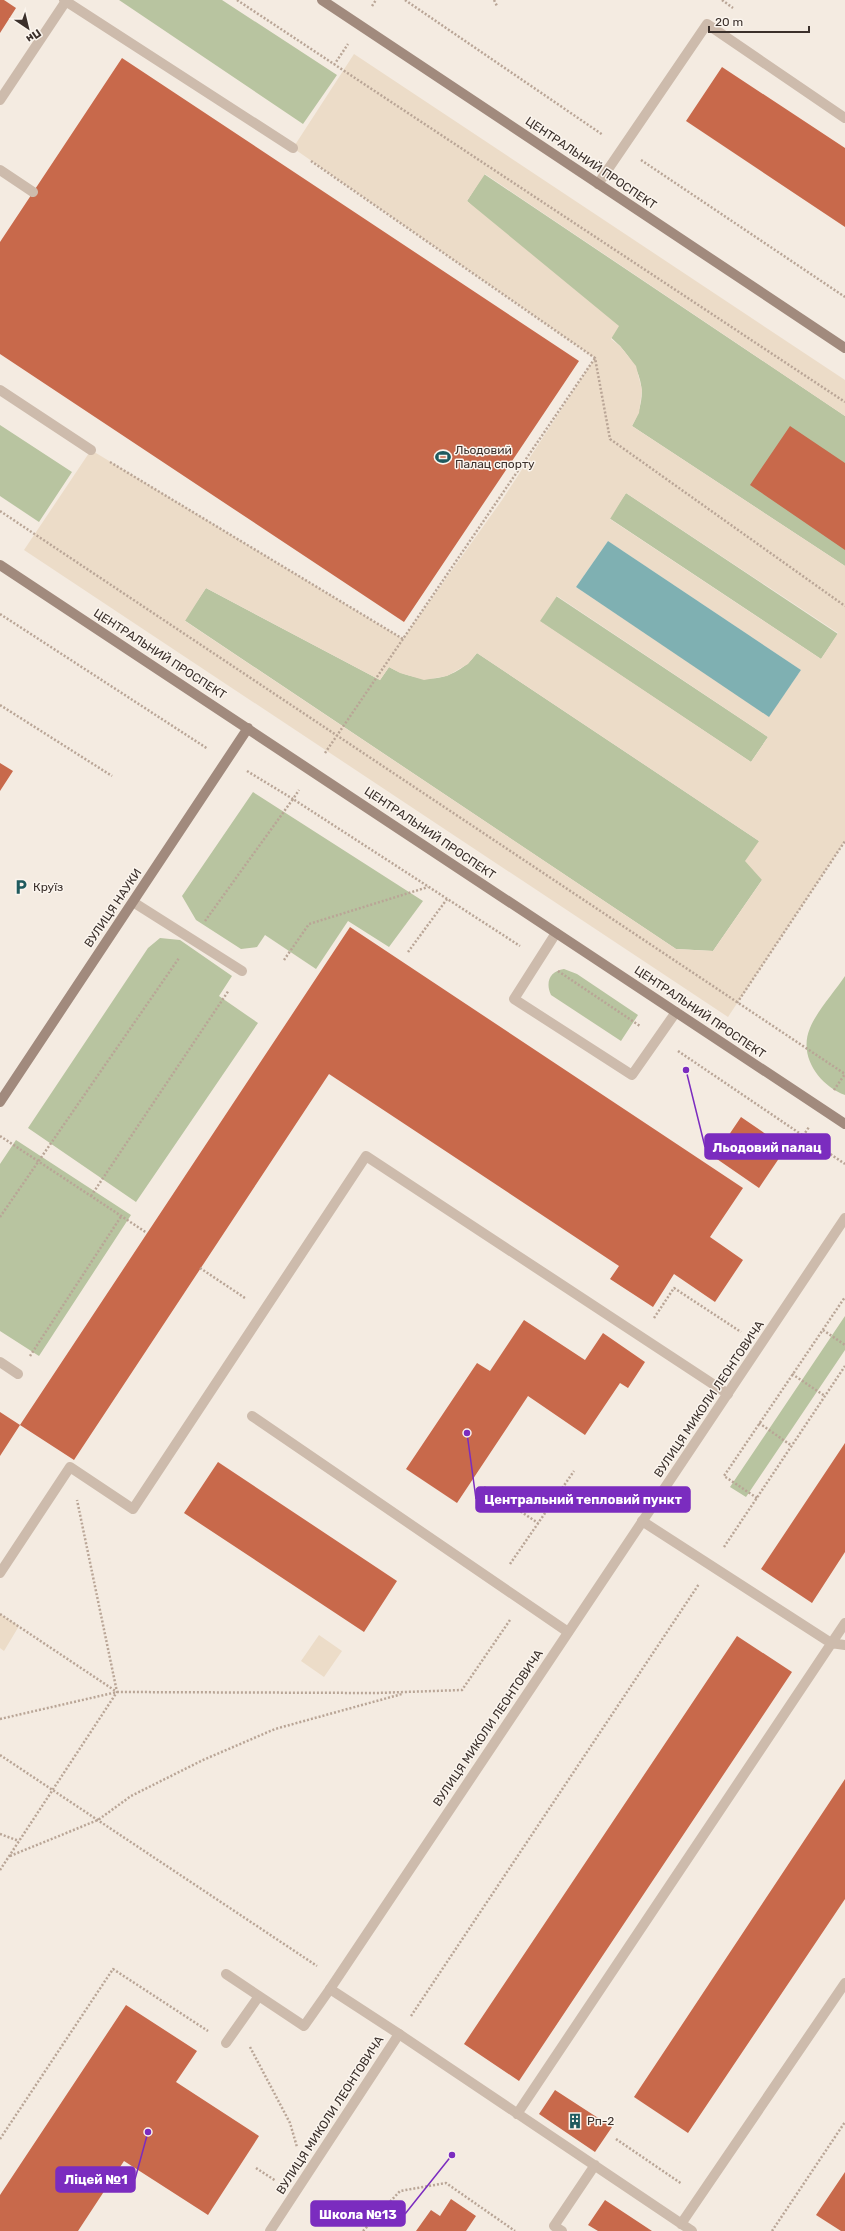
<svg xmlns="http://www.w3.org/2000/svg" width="845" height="2231" font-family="Rubik,sans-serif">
<rect width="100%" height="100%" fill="#f4ebe1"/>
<path fill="#b8c4a0" d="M 119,0 L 222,0 L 337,75 L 303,124 Z
M 484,174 L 845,416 L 845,566 L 632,426 C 649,395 643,372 620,346 L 467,201 Z
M 0,425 L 72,472 L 39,522 L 0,496 Z
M 626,493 L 838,634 L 821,659 L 609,518 Z
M 206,588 L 380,680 L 389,667 C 422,685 454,683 477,653 L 759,841 L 762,880 L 713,951 L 676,949 L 184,620 Z
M 556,596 L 768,737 L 751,762 L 539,621 Z
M 253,792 L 423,901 L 389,947 L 348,921 L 316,969 L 265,935 L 257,947 L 241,949 L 196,920 L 182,896 Z
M 160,938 L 180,940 L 232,976 L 219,996 L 258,1023 L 136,1202 L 28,1128 L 148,948 Z
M 564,969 L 577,974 L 638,1015 L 621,1041 L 551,995 C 545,982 550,971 564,969 Z
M 845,976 L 845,1095 C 819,1085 798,1056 810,1028 C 817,1011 835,991 845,976 Z
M 16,1140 L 131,1215 L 39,1356 L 0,1331 L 0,1164 Z
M 845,1316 L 845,1350 L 746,1497 L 730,1487 Z"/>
<path fill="#ecdcc8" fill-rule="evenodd" d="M 354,54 L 845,380 L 845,416 L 485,174 L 467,201 L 619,326 L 611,339 L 620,346 L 636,366 L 642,390 L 639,413 L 632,426 L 845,566 L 845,841 L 728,1017 L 24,550 L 91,450 L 403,639 L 502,500 L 595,358 L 293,148 ZM 626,493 L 838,633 L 821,659 L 610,519 ZM 608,541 L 801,670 L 769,716 L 576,587 ZM 206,588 L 380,680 L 389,667 L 400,673 L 424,680 L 447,676 L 468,664 L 477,653 L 759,841 L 745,861 L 762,880 L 713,951 L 676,949 L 185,621 ZM 557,596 L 768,737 L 751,762 L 540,621 Z
M 0,1614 L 19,1626 L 4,1651 L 0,1648 Z
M 319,1635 L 342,1651 L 324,1677 L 301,1661 Z"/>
<path fill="#7fb0b2" d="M 608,541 L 801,670 L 769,717 L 576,587 Z"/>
<path fill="#c8694b" d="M 0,0 L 4,0 L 16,8 L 0,33 Z
M 122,58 L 579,361 L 404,622 L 0,354 L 0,242 Z
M 722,67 L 845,148 L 845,227 L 686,121 Z
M 790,426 L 845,463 L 845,550 L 750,485 Z
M 0,763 L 13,771 L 0,791 Z
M 350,927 L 743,1188 L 710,1237 L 743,1260 L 715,1302 L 674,1274 L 653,1307 L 610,1279 L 619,1266 L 329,1074 L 74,1460 L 20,1425 Z
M 741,1117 L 786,1148 L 759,1188 L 714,1157 Z
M 524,1320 L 585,1360 L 603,1333 L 645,1362 L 628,1388 L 620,1383 L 585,1435 L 528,1396 L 457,1503 L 406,1469 L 477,1363 L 490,1371 Z
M 0,1412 L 20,1425 L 0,1456 Z
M 845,1443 L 845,1552 L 812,1603 L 761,1569 Z
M 218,1462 L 397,1581 L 364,1632 L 184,1513 Z
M 737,1636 L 792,1672 L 519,2081 L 464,2044 Z
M 845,1779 L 845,1899 L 688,2133 L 634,2097 Z
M 126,2005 L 197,2051 L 176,2082 L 259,2136 L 208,2215 L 124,2161 L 78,2231 L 0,2231 L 0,2195 Z
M 555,2090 L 612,2127 L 595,2152 L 539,2114 Z
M 845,2172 L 845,2231 L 841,2231 L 816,2215 Z
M 451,2199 L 476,2216 L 466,2231 L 416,2231 L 431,2210 L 440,2216 Z
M 605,2200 L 652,2231 L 598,2231 L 588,2225 Z"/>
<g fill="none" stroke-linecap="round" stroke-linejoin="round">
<path stroke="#b9a596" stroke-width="2.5" stroke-dasharray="2 2" stroke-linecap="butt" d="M 237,0 L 845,402
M 405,0 L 603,135
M 494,0 L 497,6
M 722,0 L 733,8
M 372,6 L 376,0
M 334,65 L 348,44
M 641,160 L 845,297
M 311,161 L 595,358 L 610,439 L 845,606
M 110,462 L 403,639
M 0,511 L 845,1074
M 0,614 L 208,749
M 0,705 L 112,776
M 325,753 L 595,358
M 247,771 L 293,799 L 299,790
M 205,921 L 293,799 L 520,946
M 408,952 L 447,899
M 284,960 L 309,924 L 428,887
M 558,971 L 640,1026
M 737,1003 L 845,841
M 678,1051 L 845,1164
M 834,1090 L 845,1074
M 0,1136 L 147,1233
M 803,1136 L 809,1127
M 91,1196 L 229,990
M 0,1217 L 179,958
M 200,1268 L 245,1298
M 654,1318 L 674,1288 L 741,1332
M 823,1330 L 845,1345
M 30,1356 L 122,1215
M 792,1374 L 825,1396
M 759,1423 L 792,1446
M 484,1487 L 538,1523
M 757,1498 L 724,1476 L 845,1297
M 724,1547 L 845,1366
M 510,1564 L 574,1471
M 0,1614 L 117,1692
M 0,1719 L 117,1692 L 377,1693 L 462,1690 L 510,1620
M 0,1755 L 317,1966
M 0,1834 L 19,1841
M 10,1856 L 98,1820 L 131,1796 L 203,1760 L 275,1729 L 402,1694
M 0,1870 L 117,1692 L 77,1500
M 411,2016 L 699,1584
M 250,2047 L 290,2123 L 297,2147
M 0,2139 L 113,1969 L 208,2031
M 616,2139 L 682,2184
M 256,2168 L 276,2181
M 363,2231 L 400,2191 L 446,2183 L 515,2231
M 772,2231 L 845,2122"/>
<path stroke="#cdbbac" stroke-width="10" d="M 64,0 L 293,148
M 0,100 L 66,1
M 0,170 L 33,192
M 598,184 L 707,24 L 845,118
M 0,390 L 91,450
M 133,902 L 242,971
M 556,933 L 514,999 L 632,1075 L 676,1012
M 0,1362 L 18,1374
M 252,1416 L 568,1632
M 642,1521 L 831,1643 L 845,1645
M 0,1573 L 70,1467 L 133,1509 L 366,1156 L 728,1394
M 226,1974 L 304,2026 L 330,1989
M 399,2034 L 692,2231
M 226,2043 L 259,1996
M 517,2114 L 845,1623
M 681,2224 L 845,1983
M 562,2231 L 554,2226 L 595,2165"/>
<path stroke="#cdbbac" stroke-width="10" d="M 270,2231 L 399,2034 L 330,1989 L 845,1218"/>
<path stroke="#a18a7d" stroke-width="10" d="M 322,0 L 845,348
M 0,565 L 845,1124
M 0,1102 L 248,728"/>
</g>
<defs>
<symbol id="stadium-bare" viewBox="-9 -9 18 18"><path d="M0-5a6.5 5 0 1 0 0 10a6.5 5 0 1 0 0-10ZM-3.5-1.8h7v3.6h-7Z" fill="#1f5a5e" stroke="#fbf5ee" stroke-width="2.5" paint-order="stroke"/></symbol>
<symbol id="parking-bare" viewBox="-9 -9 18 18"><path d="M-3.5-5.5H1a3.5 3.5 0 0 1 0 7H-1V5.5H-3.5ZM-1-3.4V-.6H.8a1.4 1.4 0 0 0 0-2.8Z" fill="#1f5a5e" stroke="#fbf5ee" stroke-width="2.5" paint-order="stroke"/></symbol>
<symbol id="building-bare" viewBox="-9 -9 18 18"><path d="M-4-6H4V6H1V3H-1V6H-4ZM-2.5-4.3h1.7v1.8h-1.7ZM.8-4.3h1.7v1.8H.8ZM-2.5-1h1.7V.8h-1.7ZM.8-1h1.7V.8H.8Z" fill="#1f5a5e" stroke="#fbf5ee" stroke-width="2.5" paint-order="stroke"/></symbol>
</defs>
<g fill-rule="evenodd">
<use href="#stadium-bare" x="432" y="446" width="22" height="22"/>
<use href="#parking-bare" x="10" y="876" width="22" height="22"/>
<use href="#building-bare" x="564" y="2110" width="22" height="22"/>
</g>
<g text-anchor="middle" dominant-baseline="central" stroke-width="3" stroke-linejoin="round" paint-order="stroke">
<g font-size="12" fill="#3b302b" stroke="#fbf5ee">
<text transform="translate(591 163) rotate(34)">ЦЕНТРАЛЬНИЙ ПРОСПЕКТ</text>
<text transform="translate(160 654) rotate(33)">ЦЕНТРАЛЬНИЙ ПРОСПЕКТ</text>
<text transform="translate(430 833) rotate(34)">ЦЕНТРАЛЬНИЙ ПРОСПЕКТ</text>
<text transform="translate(113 908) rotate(-56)">ВУЛИЦЯ НАУКИ</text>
<text transform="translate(700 1012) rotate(34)">ЦЕНТРАЛЬНИЙ ПРОСПЕКТ</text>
<text transform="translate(709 1399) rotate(-56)">ВУЛИЦЯ МИКОЛИ ЛЕОНТОВИЧА</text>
<text transform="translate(488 1728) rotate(-56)">ВУЛИЦЯ МИКОЛИ ЛЕОНТОВИЧА</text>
<text transform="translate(330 2115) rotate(-57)">ВУЛИЦЯ МИКОЛИ ЛЕОНТОВИЧА</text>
</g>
<g font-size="12" fill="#3b302b" stroke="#fbf5ee" text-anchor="start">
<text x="455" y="450">Льодовий<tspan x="455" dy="14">Палац спорту</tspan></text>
<text x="33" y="887">Круїз</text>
<text x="587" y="2121">Рп-2</text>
</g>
</g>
<path fill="none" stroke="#7b2cbf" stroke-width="1.5" d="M686 1070L705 1147M467 1433L476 1499M148 2132L135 2179M452 2155L405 2214"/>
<g fill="#7b2cbf" stroke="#fbf5ee" stroke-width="1.5">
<circle cx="686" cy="1070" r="4"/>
<circle cx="467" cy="1433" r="4"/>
<circle cx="148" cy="2132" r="4"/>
<circle cx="452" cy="2155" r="4"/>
</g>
<g fill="#7b2cbf" stroke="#7b2cbf" stroke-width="1.5">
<rect x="705" y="1134" width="125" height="25" rx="4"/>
<rect x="476" y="1487" width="214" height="25" rx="4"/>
<rect x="56" y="2167" width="79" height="25" rx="4"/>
<rect x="311" y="2201" width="94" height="25" rx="4"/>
</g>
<g font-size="13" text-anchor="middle" font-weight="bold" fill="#fff">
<text x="767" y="1152">Льодовий палац</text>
<text x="583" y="1504">Центральний тепловий пункт</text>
<text x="96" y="2184">Ліцей №1</text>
<text x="358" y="2219">Школа №13</text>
</g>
<g transform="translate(28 28) rotate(145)" stroke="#fbf5ee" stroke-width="3" paint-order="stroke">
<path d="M0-3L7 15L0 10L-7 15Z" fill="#3b302b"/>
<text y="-6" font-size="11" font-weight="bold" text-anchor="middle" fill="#3b302b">Пн</text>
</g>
<path d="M709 26v6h100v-6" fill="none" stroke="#3b302b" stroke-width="2"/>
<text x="715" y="26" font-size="12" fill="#3b302b" stroke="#fbf5ee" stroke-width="3" paint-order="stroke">20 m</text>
</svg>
